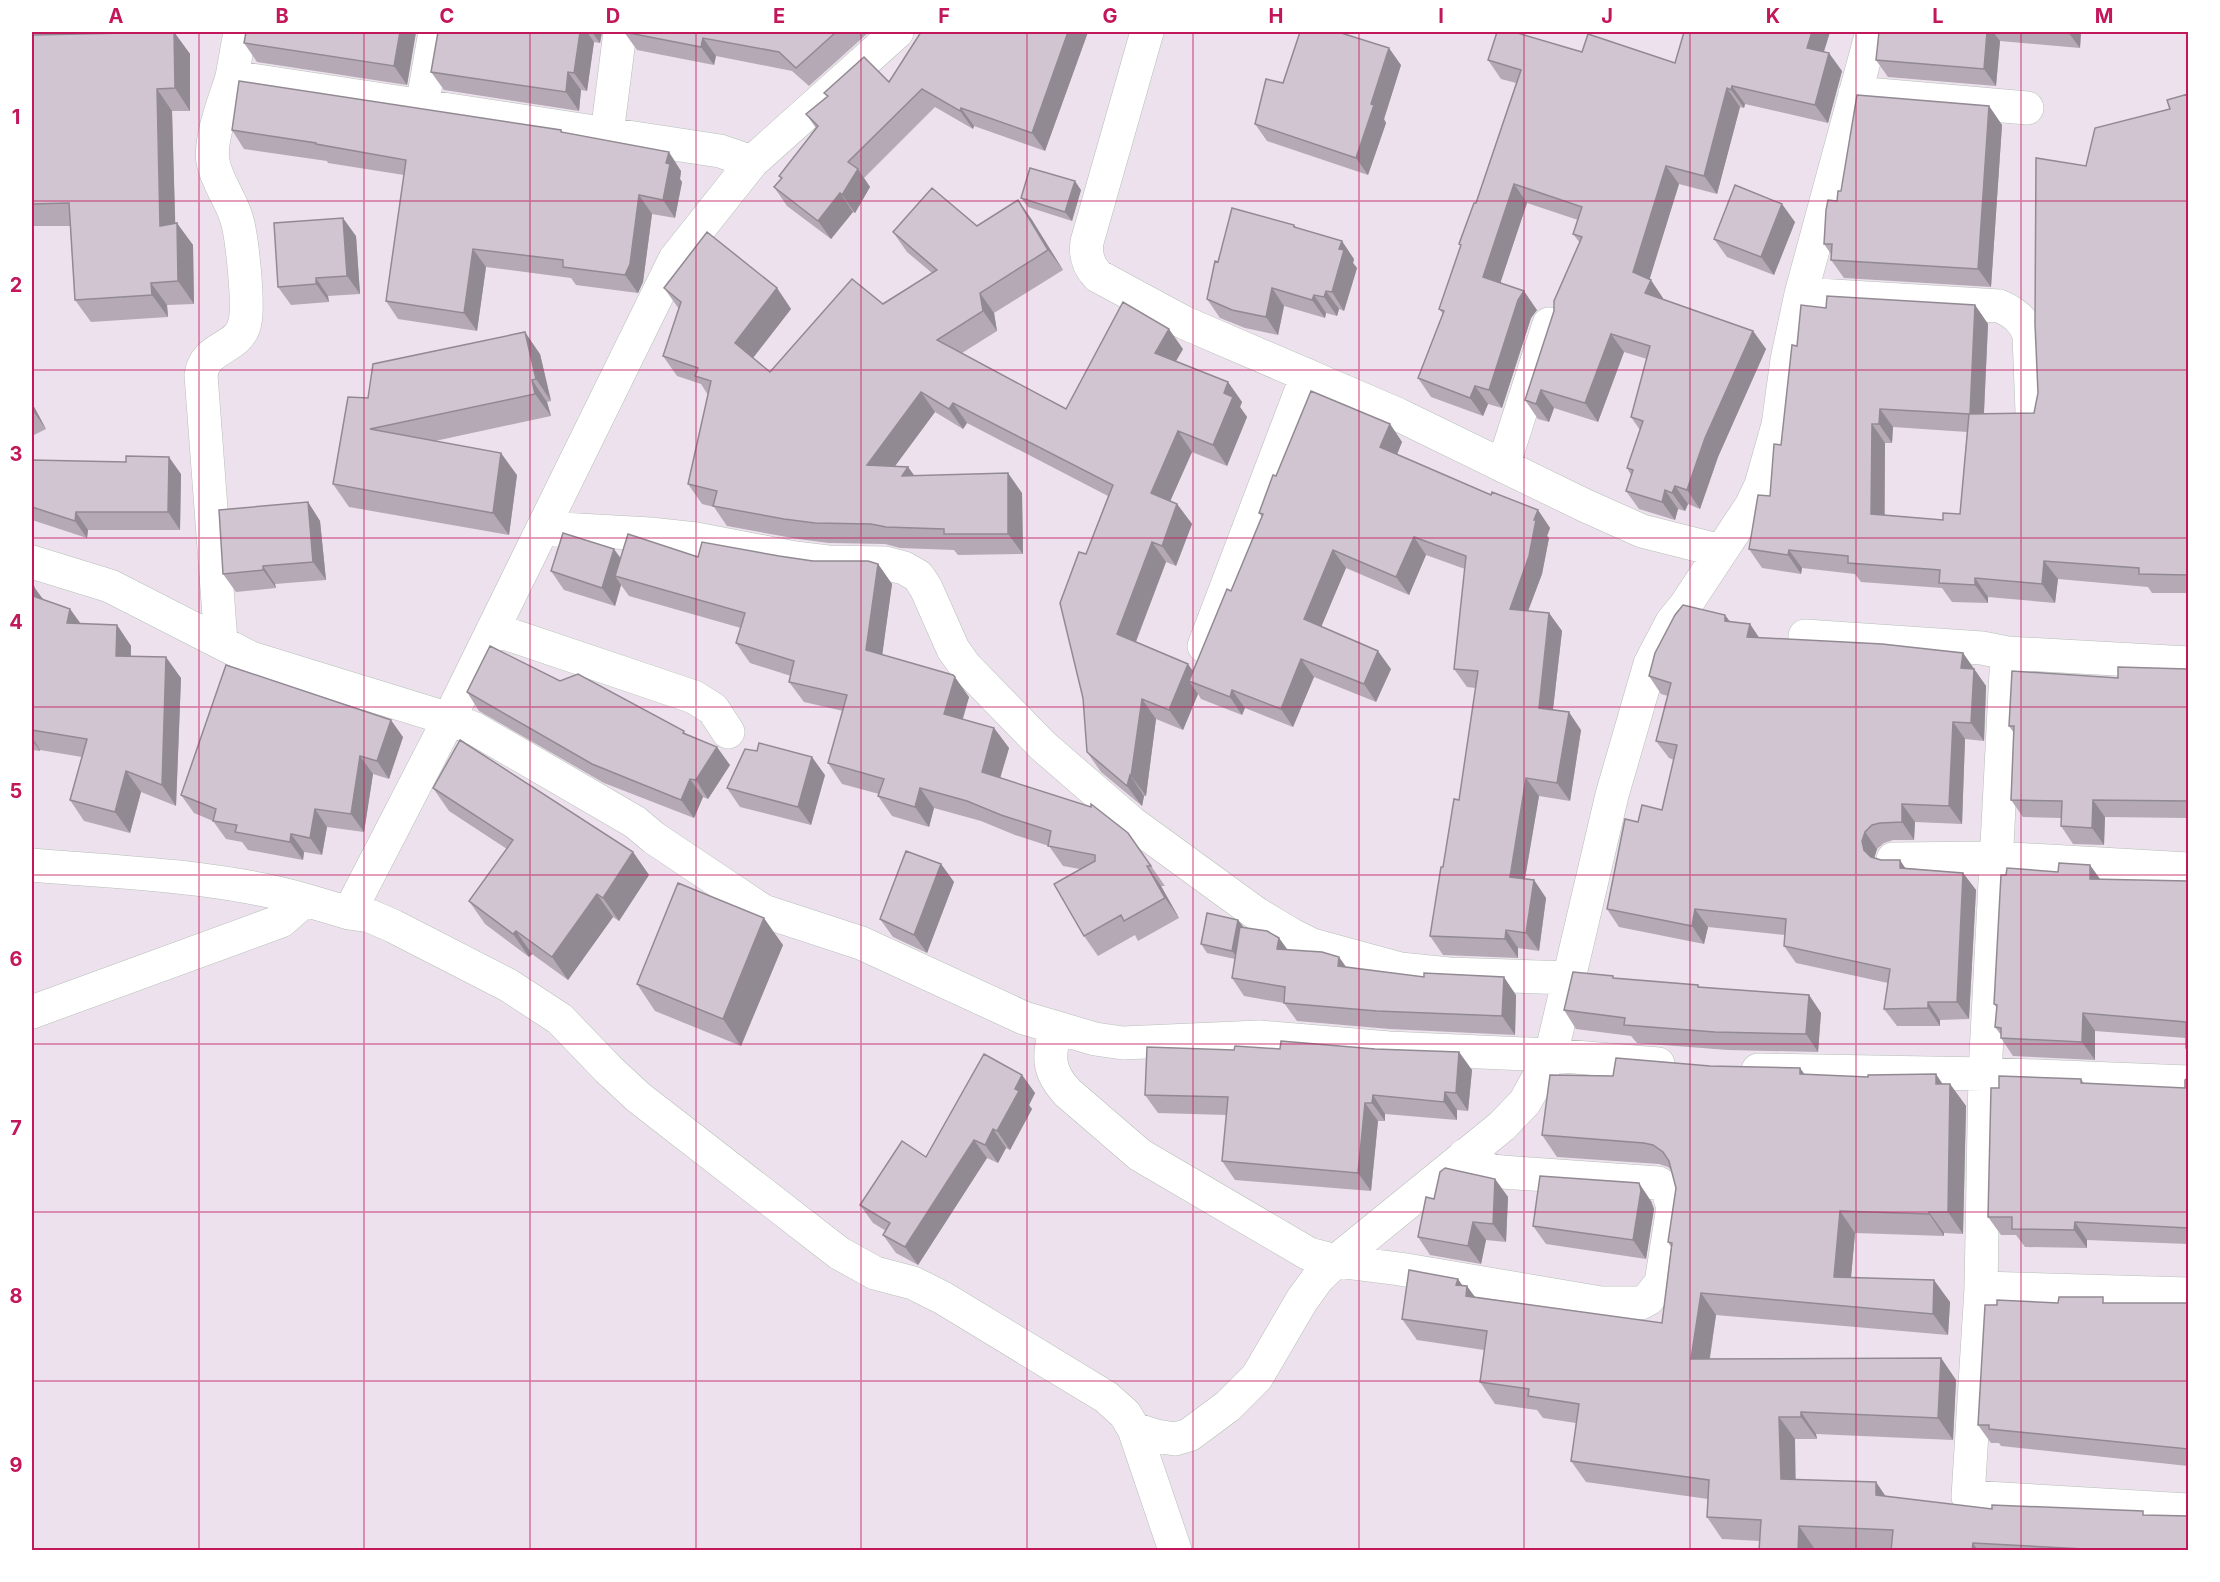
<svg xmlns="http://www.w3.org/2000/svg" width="2220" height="1582" font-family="Inter,sans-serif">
<rect width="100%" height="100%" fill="#ede1ee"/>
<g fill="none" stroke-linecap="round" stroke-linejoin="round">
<defs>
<path id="minor" d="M 240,32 L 232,77 L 720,151 L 752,162
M 1147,32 L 1087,242 C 1085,255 1089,267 1098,276 L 1185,323 L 1399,415 L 1586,506 L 1642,531 L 1721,551
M 1855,93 L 2027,108
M 422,106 L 435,32
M 607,134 L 620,32
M 1801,294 L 1999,306 C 2014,312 2024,320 2029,335 L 2032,412
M 1503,466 L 1549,324
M 543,528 L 650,534 L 696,539 L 795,558 L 828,562 L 885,563 L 904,568 L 918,576 L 926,588 L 953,649 L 965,666 L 1043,746 L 1132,823 L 1257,914 L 1292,935 L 1312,945 L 1400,969 L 1449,974 L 1570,978
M 32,562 L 110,586 L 251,658 L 449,719 L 475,729 L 635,822 L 654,838 L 763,911 L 861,943 L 1024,1018 L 1095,1039 L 1123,1043 L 1259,1037 L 1389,1048 L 1551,1055 L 1658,1064
M 493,629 L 694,697 L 713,709 L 728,732
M 1805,636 L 1982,648 L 2007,653
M 221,642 L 201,375 C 205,345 240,350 245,322 C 249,304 242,234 236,217 C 230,198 217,182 213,162 C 209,139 225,100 232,77
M 1204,646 L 1307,375
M 2188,663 L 2007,653 L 1985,1074 L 1981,1288 L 1968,1497 L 2188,1510
M 1893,859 L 1996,858 L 2188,869
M 32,865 C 123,873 217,875 305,900
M 349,913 L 370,916 L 393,926 L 508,985 L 560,1019 L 608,1069 L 638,1097 L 839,1253 L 875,1273 L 913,1283 L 943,1298 L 1106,1397 L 1125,1414 L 1134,1429 L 1175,1550
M 32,1012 L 281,921 L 305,900 L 349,913 L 449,719 L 675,259 L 752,162 L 897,32
M 1056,1028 C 1048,1055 1047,1071 1068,1093 L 1140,1155 L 1309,1254 L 1336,1261 L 1400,1269 L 1601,1303 L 1641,1303 L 1648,1299 L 1661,1283 L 1673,1207 L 1667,1189 L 1658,1183 L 1502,1172 L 1489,1170 L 1465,1155
M 1758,1070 L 1985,1074 L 2188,1082
M 1981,1288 L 2188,1294
M 1134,1429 L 1156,1436 L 1175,1439 L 1189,1435 L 1228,1406 L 1257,1377 L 1302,1300 L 1318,1278 L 1336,1261 L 1502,1126 L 1525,1102 L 1551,1055 L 1612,795 L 1650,664 L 1672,622 L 1685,606 L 1751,506 L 1761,485 L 1778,425 L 1787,360 L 1801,294 L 1872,32"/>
</defs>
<use href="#minor" stroke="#b4c0b6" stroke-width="34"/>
<use href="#minor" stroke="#fff" stroke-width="33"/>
</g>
<path fill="#b4a9b4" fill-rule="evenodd" d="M 174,32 L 190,54 L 190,111 L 172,111 L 175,223 L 193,245 L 194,304 L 167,305 L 168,317 L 91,322 L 75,300 L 70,226 L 32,226 L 32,35 Z
M 416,32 L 407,85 L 257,62 L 244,43 Z
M 438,32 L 602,32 L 600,43 L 594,42 L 587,91 L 581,90 L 579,111 L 444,90 L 431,72 Z
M 624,32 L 869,32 L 809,86 L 792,71 L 716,56 L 714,65 L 637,50 Z
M 1088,32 L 1045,151 L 974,126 L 973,129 L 935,107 L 864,178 L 870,187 L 855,213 L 853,212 L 831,239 L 787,206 L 774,187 L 781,179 L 779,176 L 816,128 L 806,114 L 827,97 L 824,93 L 889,82 Z
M 1684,32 L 1830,32 L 1824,52 L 1842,71 L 1828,123 L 1745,104 L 1744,108 L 1740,107 L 1717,194 L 1679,184 L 1649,279 L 1663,299 L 1753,331 L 1766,349 L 1718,457 L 1700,509 L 1688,504 L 1685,511 L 1678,509 L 1675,520 L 1639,509 L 1626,491 L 1631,475 L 1627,468 L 1640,430 L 1631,417 L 1647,359 L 1624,352 L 1598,422 L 1554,408 L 1549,422 L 1538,419 L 1525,400 L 1580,243 L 1573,234 L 1578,220 L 1527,203 L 1500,283 L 1537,310 L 1531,318 L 1502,408 L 1488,404 L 1483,416 L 1431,397 L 1418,378 L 1443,314 L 1439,309 L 1461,246 L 1459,244 L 1476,203 L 1516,83 L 1501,79 L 1488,60 L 1582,52 L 1675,63 Z
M 1879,32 L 2081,32 L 2080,48 L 2000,41 L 1996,86 L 1888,77 L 1876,60 Z
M 1401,65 L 1384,119 L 1386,123 L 1368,175 L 1267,141 L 1255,124 L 1283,83 Z
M 2188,94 L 2188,593 L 2152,593 L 2148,587 L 2058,579 L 2055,603 L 1988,597 L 1988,603 L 1952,602 L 1942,588 L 1861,582 L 1855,574 L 1802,568 L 1801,574 L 1762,568 L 1749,549 L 1770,496 L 1781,445 L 1797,346 L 1826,308 L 1975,305 L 1988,324 L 1984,413 L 2034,413 L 2086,166 L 2170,109 ZM 1893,427 L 1967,432 L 1960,514 L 1943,520 L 1885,515 L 1885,443 L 1892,443 Z
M 1989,106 L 2002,125 L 1991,287 L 1844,278 L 1831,260 L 1831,254 L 1824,244 L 1841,191 Z
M 232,130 L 561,130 L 563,133 L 681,171 L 680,179 L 682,182 L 675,218 L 652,214 L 643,282 L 638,293 L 576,285 L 571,278 L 486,267 L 477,331 L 398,319 L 386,301 L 404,175 L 328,163 L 327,161 L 244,149 Z
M 1081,190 L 1072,221 L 1028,207 L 1021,198 Z
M 1018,200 L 1032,220 L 1063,270 L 994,313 L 997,331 L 962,353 L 1066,409 L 1183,349 L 1176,361 L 1228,382 L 1242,402 L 1240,407 L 1247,417 L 1227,466 L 1192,452 L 1170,501 L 1177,504 L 1192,524 L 1176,566 L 1166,562 L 1136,642 L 1193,670 L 1231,591 L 1262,517 L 1259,513 L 1276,476 L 1390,424 L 1402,442 L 1397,455 L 1491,495 L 1538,510 L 1550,528 L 1547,536 L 1549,538 L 1542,574 L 1528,611 L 1549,613 L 1562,631 L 1553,710 L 1581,730 L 1570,801 L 1539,796 L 1525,879 L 1534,880 L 1546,898 L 1539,951 L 1518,948 L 1518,958 L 1443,955 L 1430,936 L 1443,867 L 1459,800 L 1476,688 L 1467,687 L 1454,669 L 1465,569 L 1426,555 L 1409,595 L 1346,568 L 1321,626 L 1391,669 L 1376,702 L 1314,677 L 1293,727 L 1245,708 L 1242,715 L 1201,699 L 1198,694 L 1183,730 L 1156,719 L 1146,796 L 1144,796 L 1142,806 L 1101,772 L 1087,752 L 1086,554 L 1108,496 L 967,423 L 963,429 L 935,412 L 895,466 L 908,467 L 914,475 L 1022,493 L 1023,554 L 958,555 L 954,550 L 900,548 L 885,544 L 829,543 L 798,539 L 727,526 L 714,507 L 702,504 L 688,484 L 708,395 L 701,384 L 677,376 L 663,356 L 679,309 L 664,288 L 777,288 L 791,309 L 753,358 L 770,372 L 932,273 L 907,252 L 893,232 L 977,226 Z
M 1795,222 L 1774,275 L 1727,257 L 1714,239 Z
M 1294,225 L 1296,227 L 1354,259 L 1353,263 L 1357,268 L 1344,311 L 1339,309 L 1337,316 L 1326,313 L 1325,318 L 1284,306 L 1278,335 L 1245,328 L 1220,318 L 1207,299 L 1218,262 Z
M 356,236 L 360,294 L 328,296 L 329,302 L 291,305 L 278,287 Z
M 540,354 L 551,401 L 547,402 L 551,416 L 435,441 L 517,475 L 509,535 L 349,507 L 333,484 L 368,398 Z
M 32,403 L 46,429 L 32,436 Z
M 32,460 L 181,474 L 180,530 L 88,530 L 87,538 L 32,520 Z
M 308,502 L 320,521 L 326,580 L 275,584 L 276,588 L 236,592 L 223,574 Z
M 779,556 L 813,561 L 878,564 L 892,584 L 882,655 L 969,697 L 963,719 L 994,728 L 1009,748 L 1000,778 L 1128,833 L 1165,886 L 1161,886 L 1179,918 L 1138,941 L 1135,935 L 1098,956 L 1084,936 L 1080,869 L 1063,866 L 1049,846 L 1015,835 L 981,821 L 934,808 L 929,827 L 892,816 L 878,796 L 879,794 L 842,784 L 828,763 L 843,711 L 804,702 L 789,682 L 791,676 L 750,663 L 736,643 L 741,628 L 629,596 L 621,585 L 615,606 L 564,590 L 551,571 L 620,558 Z
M 32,578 L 34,582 L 33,586 L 43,600 L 70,609 L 81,624 L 117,625 L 131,646 L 131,657 L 181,678 L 176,806 L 141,792 L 130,833 L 84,821 L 70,800 L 82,757 L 40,750 L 40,751 L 32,750 Z
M 1730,622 L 1750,624 L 1759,638 L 1963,653 L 1986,686 L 1984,741 L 1965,739 L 1962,824 L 1915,822 L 1914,840 L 1893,840 L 1884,843 L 1877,849 L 1874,858 L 1906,868 L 1963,873 L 1976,890 L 1969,1019 L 1940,1020 L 1940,1026 L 1897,1026 L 1884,1009 L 1888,983 L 1796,963 L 1784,946 L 1785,935 L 1708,927 L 1704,944 L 1619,927 L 1607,909 L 1638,822 L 1662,810 L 1674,760 L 1669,758 L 1656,741 L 1668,696 L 1661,694 L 1649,676 Z
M 2188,671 L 2188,818 L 2105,817 L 2104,845 L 2073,844 L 2061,826 L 2061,818 L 2023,817 L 2011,800 L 2014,733 L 2009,726 L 2118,678 Z
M 467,692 L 684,731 L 686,734 L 730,765 L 708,799 L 703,797 L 694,818 L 604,783 L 479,711 Z
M 403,737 L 389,779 L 373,774 L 364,832 L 327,827 L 322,855 L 304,852 L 303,860 L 248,850 L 242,842 L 226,839 L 213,821 L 194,813 L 181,795 Z
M 825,775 L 811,825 L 740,807 L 727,788 Z
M 433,788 L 633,852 L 649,875 L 619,921 L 613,917 L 568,980 L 532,954 L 529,957 L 485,924 L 469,901 L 507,849 L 449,811 Z
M 941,864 L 954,882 L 927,953 L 893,937 L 880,919 Z
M 2100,880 L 2188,881 L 2188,1053 L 2186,1048 L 2186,1038 L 2095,1031 L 2095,1060 L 2013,1056 L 2001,1038 L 2001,1035 L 1995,1027 L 1997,1008 L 1994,1004 Z
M 1238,920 L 1244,928 L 1279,938 L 1287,949 L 1346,967 L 1516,995 L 1515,1035 L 1390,1029 L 1297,1021 L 1284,1003 L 1244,996 L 1232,978 L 1235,959 L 1207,953 L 1201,944 Z
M 783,945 L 741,1046 L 655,1011 L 637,984 Z
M 1615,978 L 1698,985 L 1700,987 L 1809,995 L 1821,1013 L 1818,1052 L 1728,1050 L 1637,1043 L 1631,1036 L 1576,1029 L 1564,1010 Z
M 1280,1049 L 1459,1052 L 1472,1070 L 1468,1111 L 1457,1110 L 1457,1120 L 1385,1114 L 1385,1121 L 1378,1121 L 1371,1191 L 1235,1180 L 1222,1161 L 1227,1115 L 1158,1113 L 1145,1095 L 1234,1050 Z
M 1710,1066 L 1800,1068 L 1805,1075 L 1950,1084 L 1966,1106 L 1963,1234 L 1944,1233 L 1944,1236 L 1855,1233 L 1851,1278 L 1950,1302 L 1948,1335 L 1716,1315 L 1710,1359 L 1941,1358 L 1956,1380 L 1953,1440 L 1816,1434 L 1817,1439 L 1795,1439 L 1795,1479 L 1887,1497 L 1992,1509 L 2146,1515 L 2188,1551 L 1873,1551 L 1814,1548 L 1814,1551 L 1759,1551 L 1760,1541 L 1722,1539 L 1707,1517 L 1708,1499 L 1586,1482 L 1571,1461 L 1576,1423 L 1543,1418 L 1537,1410 L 1495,1404 L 1480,1382 L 1484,1350 L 1417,1340 L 1402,1319 L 1458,1279 L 1462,1286 L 1475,1297 L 1662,1323 L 1671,1247 L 1668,1242 L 1676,1188 L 1671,1170 L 1668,1167 L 1659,1164 L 1557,1157 L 1542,1135 L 1613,1076 Z
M 1022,1075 L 1035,1093 L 1029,1105 L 1032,1109 L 1010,1150 L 1006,1148 L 998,1163 L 987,1158 L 918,1265 L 896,1253 L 883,1235 L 886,1231 L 873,1223 L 860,1205 L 926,1157 Z
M 2188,1077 L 2188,1244 L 2087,1240 L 2087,1248 L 2025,1247 L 2016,1235 L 2001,1235 L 1988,1217 L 1999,1088 L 2081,1079 L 2084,1083 L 2185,1088 Z
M 1495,1179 L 1508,1197 L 1506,1242 L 1486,1240 L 1481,1264 L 1430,1255 L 1418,1237 L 1434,1199 Z
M 1651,1201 L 1654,1209 L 1646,1259 L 1546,1244 L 1533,1226 Z
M 2058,1303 L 2188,1303 L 2188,1466 L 2001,1446 L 1999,1443 L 1991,1443 L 1978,1425 L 1997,1305 Z"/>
<path fill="#928a92" d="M 174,32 L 190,54 L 190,111 L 175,88 Z
M 400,32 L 416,32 L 407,85 L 394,66 Z
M 580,32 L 587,32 L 594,42 L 587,91 L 574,73 Z
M 592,32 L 602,32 L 600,43 Z
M 1068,32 L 1088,32 L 1045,151 L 1032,133 Z
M 1812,32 L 1830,32 L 1819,66 L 1807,48 Z
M 1987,32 L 1993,32 L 2000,41 L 1996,86 L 1984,69 Z
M 2068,32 L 2081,32 L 2080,48 Z
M 703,38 L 716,56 L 714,65 L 701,47 Z
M 1389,48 L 1401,65 L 1384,119 L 1386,123 L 1368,175 L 1356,158 L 1371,104 Z
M 1829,53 L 1842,71 L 1828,123 L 1815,105 Z
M 568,72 L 581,90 L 579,111 L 566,92 Z
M 1732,86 L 1745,104 L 1744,108 L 1731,90 Z
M 1727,88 L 1740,107 L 1717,194 L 1704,176 Z
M 157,89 L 172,111 L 176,248 L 160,226 Z
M 1989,106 L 2002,125 L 1991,287 L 1978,269 Z
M 961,108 L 974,126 L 973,129 L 960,111 Z
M 669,152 L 681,171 L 680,179 L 682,182 L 675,218 L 663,200 L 666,163 Z
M 1666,166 L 1679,184 L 1646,291 L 1633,272 Z
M 858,169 L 870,187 L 855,213 L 842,195 Z
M 1075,181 L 1081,190 L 1072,221 L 1065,212 Z
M 1514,184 L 1527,203 L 1496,296 L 1483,277 Z
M 840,193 L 853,212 L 831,239 L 818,221 Z
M 639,195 L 652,214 L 643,282 L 638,293 L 625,275 Z
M 1018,200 L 1032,220 L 1063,270 L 1048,250 Z
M 1782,204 L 1795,222 L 1774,275 L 1761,257 Z
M 343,218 L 356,236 L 360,294 L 347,276 Z
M 177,223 L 193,245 L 194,304 L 178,281 Z
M 1342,241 L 1354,259 L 1353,263 L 1357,268 L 1344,311 L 1332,292 L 1339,249 Z
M 473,249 L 486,267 L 477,331 L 464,313 Z
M 316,278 L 328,296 L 329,302 L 316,284 Z
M 1651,280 L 1663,298 L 1658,311 L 1645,293 Z
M 151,283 L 167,305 L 168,317 L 152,295 Z
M 777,288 L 791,309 L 749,363 L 735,343 Z
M 1272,288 L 1284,306 L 1278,335 L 1266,317 Z
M 1326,291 L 1339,309 L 1337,316 L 1324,297 Z
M 1524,291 L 1537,310 L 1531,318 L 1502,408 L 1489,390 L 1518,300 Z
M 980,293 L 994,313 L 997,331 L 983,311 Z
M 1314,295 L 1326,313 L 1325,318 L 1312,300 Z
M 1975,305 L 1988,324 L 1983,432 L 1970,414 Z
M 1169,329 L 1183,349 L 1169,373 L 1155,353 Z
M 1753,331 L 1766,349 L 1718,457 L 1700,509 L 1687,490 L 1705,438 Z
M 525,332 L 540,354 L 551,401 L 536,379 Z
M 1611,334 L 1624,352 L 1598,422 L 1585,403 Z
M 532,380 L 547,402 L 551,416 L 535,394 Z
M 1228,382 L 1242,402 L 1240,407 L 1247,417 L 1227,466 L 1213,445 L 1224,393 Z
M 1475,386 L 1488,404 L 1483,416 L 1470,398 Z
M 1541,390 L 1554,408 L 1549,422 L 1536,404 Z
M 921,392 L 935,412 L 881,485 L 867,465 Z
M 32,403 L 46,429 L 33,411 L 32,408 Z
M 953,403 L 967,423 L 963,429 L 949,409 Z
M 1880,409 L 1893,427 L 1892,443 L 1879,424 Z
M 1390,424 L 1402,442 L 1392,466 L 1380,447 Z
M 1872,424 L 1885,443 L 1884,533 L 1871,514 Z
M 1178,431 L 1192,452 L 1165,513 L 1151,493 Z
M 501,453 L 517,475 L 509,535 L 493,513 Z
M 169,457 L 181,474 L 180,530 L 168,512 Z
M 908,467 L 922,487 L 902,476 Z
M 1008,473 L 1022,493 L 1023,554 L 1008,534 Z
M 1675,486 L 1688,504 L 1685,511 L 1672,493 Z
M 1665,490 L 1678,509 L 1675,520 L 1662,502 Z
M 308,502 L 320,521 L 326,580 L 313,562 Z
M 1177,504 L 1192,524 L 1176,566 L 1162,546 Z
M 1538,510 L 1550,528 L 1547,536 L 1549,538 L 1542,574 L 1522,627 L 1510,609 L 1534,520 Z
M 76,512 L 88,530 L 87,538 L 75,521 Z
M 1414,537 L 1426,555 L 1409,595 L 1396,577 Z
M 1152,542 L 1166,562 L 1131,654 L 1117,634 Z
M 614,549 L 627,567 L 615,576 L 621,585 L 615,606 L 602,588 Z
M 1333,550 L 1346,568 L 1317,637 L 1304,619 Z
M 1789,550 L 1802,568 L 1801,574 L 1788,555 Z
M 2044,561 L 2058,579 L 2055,603 L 2042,584 Z
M 878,564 L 892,584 L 880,671 L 866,650 Z
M 263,566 L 275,584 L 276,588 L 263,570 Z
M 32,578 L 34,582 L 32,592 Z
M 1975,578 L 1988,597 L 1988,603 L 1975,585 Z
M 34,587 L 49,607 L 33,596 Z
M 70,609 L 85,630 L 67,623 Z
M 1549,613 L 1562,631 L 1551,726 L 1539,708 Z
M 1725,615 L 1738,632 L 1725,621 Z
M 1750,624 L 1762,642 L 1747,637 Z
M 117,625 L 131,646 L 130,677 L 116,656 Z
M 1378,651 L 1391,669 L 1376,702 L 1364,684 Z
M 1963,653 L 1986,686 L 1984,741 L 1971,723 L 1961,668 Z
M 166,657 L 181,678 L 176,806 L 162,785 Z
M 1301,659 L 1314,677 L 1293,727 L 1281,709 Z
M 1188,664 L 1202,684 L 1189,681 L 1198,694 L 1183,730 L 1169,710 Z
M 955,677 L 969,697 L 958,734 L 944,714 Z
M 1232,690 L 1245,708 L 1242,715 L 1230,697 Z
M 1142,699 L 1156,719 L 1146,796 L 1131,776 Z
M 1569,712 L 1581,730 L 1570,801 L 1557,783 Z
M 391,720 L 403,737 L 389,779 L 377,761 Z
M 1953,722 L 1965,739 L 1962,824 L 1949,806 Z
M 994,728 L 1009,748 L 996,792 L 982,772 Z
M 32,737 L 40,750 L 40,751 L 32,740 Z
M 717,747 L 730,765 L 708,799 L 696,780 Z
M 360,756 L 373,774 L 364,832 L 351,814 Z
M 812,757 L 825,775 L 811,825 L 798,807 Z
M 126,771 L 141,792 L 130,833 L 115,812 Z
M 1130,775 L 1144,796 L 1142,806 L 1127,786 Z
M 1526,778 L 1539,796 L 1522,895 L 1510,877 Z
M 690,779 L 703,797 L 694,818 L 681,800 Z
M 920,788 L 934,808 L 929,827 L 915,807 Z
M 2093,800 L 2105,817 L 2104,845 L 2092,828 Z
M 1902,804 L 1915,822 L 1914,840 L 1902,822 Z
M 315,809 L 327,827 L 322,855 L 310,838 Z
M 1865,832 L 1877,849 L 1874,859 L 1877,868 L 1864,850 L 1862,841 Z
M 291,834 L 304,852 L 303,860 L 290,842 Z
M 633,852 L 649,875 L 619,921 L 603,898 Z
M 1900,860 L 1912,878 L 1900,868 Z
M 941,864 L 954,882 L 927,953 L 914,935 Z
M 2090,865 L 2103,883 L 2090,879 Z
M 1147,866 L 1161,886 L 1179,918 L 1165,898 Z
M 1963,873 L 1976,890 L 1969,1019 L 1957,1002 Z
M 1534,880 L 1546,898 L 1539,951 L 1526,933 Z
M 597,894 L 613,917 L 568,980 L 552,957 Z
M 1695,909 L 1708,927 L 1704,944 L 1692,926 Z
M 764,918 L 783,945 L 741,1046 L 723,1019 Z
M 1238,920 L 1245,929 L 1239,960 L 1232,951 Z
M 1506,930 L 1518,948 L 1518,958 L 1505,939 Z
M 516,931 L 532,954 L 529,957 L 513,934 Z
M 1279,938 L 1292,956 L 1277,949 Z
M 1339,957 L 1352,975 L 1338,966 Z
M 1504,977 L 1516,995 L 1515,1035 L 1502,1016 Z
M 1809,995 L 1821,1013 L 1818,1052 L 1806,1034 Z
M 1928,1002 L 1940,1020 L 1940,1026 L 1928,1008 Z
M 2083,1013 L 2095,1031 L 2095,1060 L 2082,1042 Z
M 1459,1052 L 1472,1070 L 1468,1111 L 1456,1093 Z
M 1800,1068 L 1815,1089 L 1800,1074 Z
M 1936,1074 L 1950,1095 L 1950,1084 L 1966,1106 L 1963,1234 L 1948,1212 L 1936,1084 Z
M 1022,1075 L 1035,1093 L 1029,1105 L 1032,1109 L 1010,1150 L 997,1131 L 1015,1089 Z
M 1445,1092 L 1457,1110 L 1457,1120 L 1444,1102 Z
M 1373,1095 L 1385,1114 L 1385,1121 L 1372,1103 Z
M 1365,1103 L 1378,1121 L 1371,1191 L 1358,1173 Z
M 993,1129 L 1006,1148 L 998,1163 L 985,1145 Z
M 974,1140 L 987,1158 L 918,1265 L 905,1247 Z
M 1495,1179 L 1508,1197 L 1506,1242 L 1493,1224 Z
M 1639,1183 L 1651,1201 L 1654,1209 L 1646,1259 L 1633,1240 Z
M 1840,1211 L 1855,1233 L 1849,1299 L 1834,1277 Z
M 1929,1212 L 1944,1233 L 1944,1236 L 1929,1214 Z
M 1473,1222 L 1486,1240 L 1481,1264 L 1468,1246 Z
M 2075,1222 L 2087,1240 L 2087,1248 L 2074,1230 Z
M 1458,1279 L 1467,1292 L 1467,1286 L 1483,1308 L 1481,1318 L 1456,1285 Z
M 1934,1280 L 1950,1302 L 1948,1335 L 1933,1314 Z
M 1701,1293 L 1716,1315 L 1706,1381 L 1691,1359 Z
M 1941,1358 L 1956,1380 L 1953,1440 L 1938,1418 Z
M 1801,1412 L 1816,1434 L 1817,1439 L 1801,1417 Z
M 1779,1417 L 1795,1439 L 1796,1500 L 1781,1479 Z
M 1876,1482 L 1891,1504 L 1876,1495 Z
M 1799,1526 L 1814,1548 L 1814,1551 L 1798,1551 Z
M 1973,1543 L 1978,1551 L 1972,1551 Z"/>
<path fill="#d1c5d1" stroke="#928a92" stroke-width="1.5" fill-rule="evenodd" d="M 174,32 L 175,88 L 157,89 L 160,226 L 177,223 L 178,281 L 151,283 L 152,295 L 75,300 L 69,203 L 32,204 L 32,35 Z
M 246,32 L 400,32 L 394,66 L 244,43 Z
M 438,32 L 580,32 L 574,73 L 568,72 L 566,92 L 431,72 Z
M 624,32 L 836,32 L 796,68 L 779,52 L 703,38 L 701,47 Z
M 921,32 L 1068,32 L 1032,133 L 961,108 L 960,111 L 922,89 L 848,162 L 858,169 L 842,195 L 840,193 L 818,221 L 774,187 L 782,178 L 779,176 L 818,126 L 806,114 L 828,96 L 824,93 L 864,57 L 889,82 Z
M 1300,32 L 1338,32 L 1389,48 L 1371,104 L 1374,105 L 1356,158 L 1255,124 L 1266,79 L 1283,83 Z
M 1497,32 L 1514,32 L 1582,52 L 1588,34 L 1675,63 L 1684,32 L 1812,32 L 1807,48 L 1829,53 L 1815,105 L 1732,86 L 1731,90 L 1727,88 L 1704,176 L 1666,166 L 1633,272 L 1651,280 L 1645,293 L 1753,331 L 1705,438 L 1687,490 L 1675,486 L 1672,493 L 1665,490 L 1662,502 L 1626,491 L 1633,470 L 1627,468 L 1643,421 L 1631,417 L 1650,346 L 1611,334 L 1585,403 L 1541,390 L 1536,404 L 1525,400 L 1554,311 L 1554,301 L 1582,237 L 1573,234 L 1582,207 L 1514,184 L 1483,277 L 1524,291 L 1518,300 L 1489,390 L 1475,386 L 1470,398 L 1418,378 L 1444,311 L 1439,309 L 1461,245 L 1459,244 L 1474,203 L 1476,203 L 1521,70 L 1488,60 Z
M 1879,32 L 1987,32 L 1984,69 L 1876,60 Z
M 239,81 L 561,130 L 561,132 L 669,152 L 666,163 L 670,164 L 663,200 L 639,195 L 630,264 L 625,275 L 563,267 L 563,260 L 473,249 L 464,313 L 386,301 L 406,160 L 316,144 L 316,143 L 232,130 Z
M 2188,94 L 2188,575 L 2139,574 L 2139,568 L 2044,561 L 2042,584 L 1975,578 L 1975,585 L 1939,583 L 1940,570 L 1848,563 L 1848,556 L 1789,550 L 1788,555 L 1749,549 L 1758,495 L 1770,496 L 1774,444 L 1781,445 L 1792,345 L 1797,346 L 1801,305 L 1826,308 L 1827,296 L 1975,305 L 1970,414 L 2034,413 L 2038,393 L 2035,324 L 2036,158 L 2086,166 L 2095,128 L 2170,109 L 2167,100 ZM 1880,409 L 1969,414 L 1960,514 L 1943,513 L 1943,520 L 1871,514 L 1872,424 L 1879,424 Z
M 1857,95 L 1989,106 L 1978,269 L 1831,260 L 1832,244 L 1824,244 L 1826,210 L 1828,200 L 1837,201 L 1838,191 L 1841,191 Z
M 1030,168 L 1075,181 L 1065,212 L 1021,198 Z
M 1735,185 L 1782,204 L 1761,257 L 1714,239 Z
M 932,188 L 977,226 L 1018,200 L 1048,250 L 980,293 L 983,311 L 937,340 L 1066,409 L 1123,302 L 1169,329 L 1155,353 L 1228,382 L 1224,393 L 1233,397 L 1213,445 L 1178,431 L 1151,493 L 1177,504 L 1162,546 L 1152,542 L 1117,634 L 1188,664 L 1169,710 L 1142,699 L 1131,776 L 1130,775 L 1127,786 L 1087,752 L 1083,698 L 1060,603 L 1079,552 L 1086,554 L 1113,485 L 953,403 L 949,409 L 921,392 L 867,465 L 908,467 L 902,476 L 1008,473 L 1008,534 L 944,534 L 944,529 L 886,527 L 871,524 L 815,523 L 784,519 L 713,506 L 717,491 L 688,484 L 711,381 L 695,376 L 698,368 L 663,356 L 681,302 L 664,288 L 707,232 L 777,288 L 735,343 L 770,372 L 852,279 L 883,304 L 937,270 L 893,232 Z
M 1232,208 L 1294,225 L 1294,227 L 1342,241 L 1339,249 L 1344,250 L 1332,292 L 1326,291 L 1324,297 L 1314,295 L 1312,300 L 1272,288 L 1266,317 L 1232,310 L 1207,299 L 1215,261 L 1218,262 Z
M 343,218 L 347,276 L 316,278 L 316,284 L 278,287 L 274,223 Z
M 525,332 L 536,379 L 532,380 L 535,394 L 370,429 L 501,453 L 493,513 L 333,484 L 348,397 L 368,398 L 373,364 Z
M 1311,391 L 1390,424 L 1380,447 L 1491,495 L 1492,492 L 1538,510 L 1534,520 L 1536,520 L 1529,556 L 1510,609 L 1549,613 L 1539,708 L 1569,712 L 1557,783 L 1526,778 L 1510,877 L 1534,880 L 1526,933 L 1506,930 L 1505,939 L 1430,936 L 1441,867 L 1443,867 L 1454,799 L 1459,800 L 1478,671 L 1454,669 L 1466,556 L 1414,537 L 1396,577 L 1333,550 L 1304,619 L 1378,651 L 1364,684 L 1301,659 L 1281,709 L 1232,690 L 1230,697 L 1189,681 L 1227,589 L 1231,591 L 1263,514 L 1259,513 L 1273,475 L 1276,476 Z
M 126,456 L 169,457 L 168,512 L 76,512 L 75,521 L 32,507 L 32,460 L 126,462 Z
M 308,502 L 313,562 L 263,566 L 263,570 L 223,574 L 219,510 Z
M 563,533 L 614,549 L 602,588 L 551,571 Z
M 628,534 L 698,557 L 702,542 L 779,556 L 813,561 L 868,561 L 878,564 L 866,650 L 953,675 L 955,677 L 944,714 L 994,728 L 982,772 L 1091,807 L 1091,804 L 1128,833 L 1151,866 L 1147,866 L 1165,898 L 1124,921 L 1121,915 L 1084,936 L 1054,884 L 1095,861 L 1095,855 L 1048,846 L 1051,831 L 1001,815 L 967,801 L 920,788 L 915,807 L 878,796 L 884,779 L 828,763 L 847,695 L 789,682 L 794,661 L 736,643 L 745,613 L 615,576 Z
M 32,586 L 34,587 L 33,596 L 70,609 L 67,623 L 117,625 L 116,656 L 166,657 L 162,785 L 126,771 L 115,812 L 70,800 L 87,739 L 32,730 Z
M 1683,605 L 1725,615 L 1725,621 L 1750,624 L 1747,637 L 1882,644 L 1963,653 L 1961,668 L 1974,669 L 1971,723 L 1953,722 L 1949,806 L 1902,804 L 1902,822 L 1880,823 L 1872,825 L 1865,832 L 1862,841 L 1864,850 L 1871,857 L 1881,860 L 1900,860 L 1900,868 L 1963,873 L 1957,1002 L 1928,1002 L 1928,1008 L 1884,1009 L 1890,969 L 1784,946 L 1786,919 L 1695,909 L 1692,926 L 1607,909 L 1625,819 L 1638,822 L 1642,805 L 1662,810 L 1677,745 L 1656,741 L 1671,683 L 1649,676 L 1655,653 L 1675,615 Z
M 490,646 L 560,681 L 578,674 L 684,731 L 683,733 L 717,747 L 696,780 L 690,779 L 681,800 L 592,764 L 467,692 Z
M 226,665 L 391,720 L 377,761 L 360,756 L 351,814 L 315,809 L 310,838 L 291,834 L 290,842 L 235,832 L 237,825 L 213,821 L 216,809 L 181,795 Z
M 2118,667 L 2187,669 L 2187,677 L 2188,677 L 2188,801 L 2093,800 L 2092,828 L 2061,826 L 2062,801 L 2011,800 L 2014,726 L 2009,726 L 2012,671 L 2118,678 Z
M 460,740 L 633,852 L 603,898 L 597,894 L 552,957 L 516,931 L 513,934 L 469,901 L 513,840 L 433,788 Z
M 759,743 L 812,757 L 798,807 L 727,788 L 745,749 L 757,751 Z
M 906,851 L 941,864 L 914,935 L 880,919 Z
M 2059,863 L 2090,865 L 2090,879 L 2188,881 L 2188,1051 L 2186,1048 L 2186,1022 L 2083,1013 L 2082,1042 L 2001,1038 L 2001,1028 L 1995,1027 L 1997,1005 L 1994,1004 L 2001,875 L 2006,875 L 2007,868 L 2058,872 Z
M 678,883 L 764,918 L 723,1019 L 637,984 Z
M 1207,913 L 1238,920 L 1232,951 L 1201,944 Z
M 1240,927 L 1267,931 L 1279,938 L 1277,949 L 1322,952 L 1339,957 L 1338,966 L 1424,977 L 1424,973 L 1504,977 L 1502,1016 L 1377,1011 L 1284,1003 L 1285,987 L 1232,978 Z
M 1573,972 L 1613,976 L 1613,978 L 1698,985 L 1698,987 L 1809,995 L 1806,1034 L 1715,1032 L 1624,1025 L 1625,1018 L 1564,1010 Z
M 1281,1041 L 1375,1049 L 1459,1052 L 1456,1093 L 1445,1092 L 1444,1102 L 1373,1095 L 1372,1103 L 1365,1103 L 1358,1173 L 1222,1161 L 1228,1097 L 1145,1095 L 1147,1047 L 1234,1050 L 1235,1046 L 1280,1049 Z
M 984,1054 L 1022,1075 L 1015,1089 L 1019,1091 L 997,1131 L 993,1129 L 985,1145 L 974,1140 L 905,1247 L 883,1235 L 890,1223 L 860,1205 L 902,1141 L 926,1157 Z
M 1616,1058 L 1710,1066 L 1800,1068 L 1800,1074 L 1868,1077 L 1868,1075 L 1936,1074 L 1936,1084 L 1950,1084 L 1948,1212 L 1929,1212 L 1929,1214 L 1840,1211 L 1834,1277 L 1934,1280 L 1933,1314 L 1701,1293 L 1691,1359 L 1941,1358 L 1938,1418 L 1801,1412 L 1801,1417 L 1779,1417 L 1781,1479 L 1876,1482 L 1876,1495 L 1992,1509 L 1992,1505 L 2143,1511 L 2143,1515 L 2188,1516 L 2188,1551 L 2084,1551 L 2084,1549 L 1973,1543 L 1972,1551 L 1891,1551 L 1893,1530 L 1799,1526 L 1798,1551 L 1759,1551 L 1761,1520 L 1707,1517 L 1709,1480 L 1571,1461 L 1579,1404 L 1528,1396 L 1529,1389 L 1480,1382 L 1487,1331 L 1402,1319 L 1409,1270 L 1458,1279 L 1456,1285 L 1467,1286 L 1466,1296 L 1662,1323 L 1672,1243 L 1668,1242 L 1676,1188 L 1669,1161 L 1663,1152 L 1653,1145 L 1644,1143 L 1542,1135 L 1550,1075 L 1613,1076 Z
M 1999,1076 L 2081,1079 L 2081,1083 L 2185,1088 L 2185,1080 L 2188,1077 L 2188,1228 L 2075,1222 L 2074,1230 L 2012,1229 L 2012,1217 L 1988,1217 L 1991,1088 L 1999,1088 Z
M 1445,1168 L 1495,1179 L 1493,1224 L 1473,1222 L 1468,1246 L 1418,1237 L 1426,1197 L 1434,1199 L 1440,1172 Z
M 1540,1176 L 1639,1183 L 1641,1190 L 1633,1240 L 1533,1226 Z
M 2059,1297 L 2103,1297 L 2103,1303 L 2188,1303 L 2188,1449 L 1989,1429 L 1989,1425 L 1978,1425 L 1985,1305 L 1997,1305 L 1997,1300 L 2058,1303 Z"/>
<path fill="none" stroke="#c2185b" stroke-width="1.5" stroke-opacity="0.55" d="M 199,32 L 199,1550M 364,32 L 364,1550M 530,32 L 530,1550M 696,32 L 696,1550M 861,32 L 861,1550M 1027,32 L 1027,1550M 1193,32 L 1193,1550M 1359,32 L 1359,1550M 1524,32 L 1524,1550M 1690,32 L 1690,1550M 1856,32 L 1856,1550M 2021,32 L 2021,1550M 32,201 L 2188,201M 32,370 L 2188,370M 32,538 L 2188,538M 32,707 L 2188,707M 32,875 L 2188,875M 32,1044 L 2188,1044M 32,1212 L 2188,1212M 32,1381 L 2188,1381"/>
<rect width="2220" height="1582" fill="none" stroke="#ffffff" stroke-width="66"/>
<rect x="33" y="33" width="2154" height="1516" fill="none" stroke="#c2185b" stroke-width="2"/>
<g font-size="20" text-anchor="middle" font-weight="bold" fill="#c2185b">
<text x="116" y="23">A</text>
<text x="282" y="23">B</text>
<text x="447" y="23">C</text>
<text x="613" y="23">D</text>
<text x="779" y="23">E</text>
<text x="944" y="23">F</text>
<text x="1110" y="23">G</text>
<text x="1276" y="23">H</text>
<text x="1441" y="23">I</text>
<text x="1607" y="23">J</text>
<text x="1773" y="23">K</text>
<text x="1938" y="23">L</text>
<text x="2104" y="23">M</text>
<text x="16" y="124">1</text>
<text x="16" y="292">2</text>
<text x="16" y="461">3</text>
<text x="16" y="629">4</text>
<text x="16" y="798">5</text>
<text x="16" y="966">6</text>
<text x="16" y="1135">7</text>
<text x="16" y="1303">8</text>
<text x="16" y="1472">9</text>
</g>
</svg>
